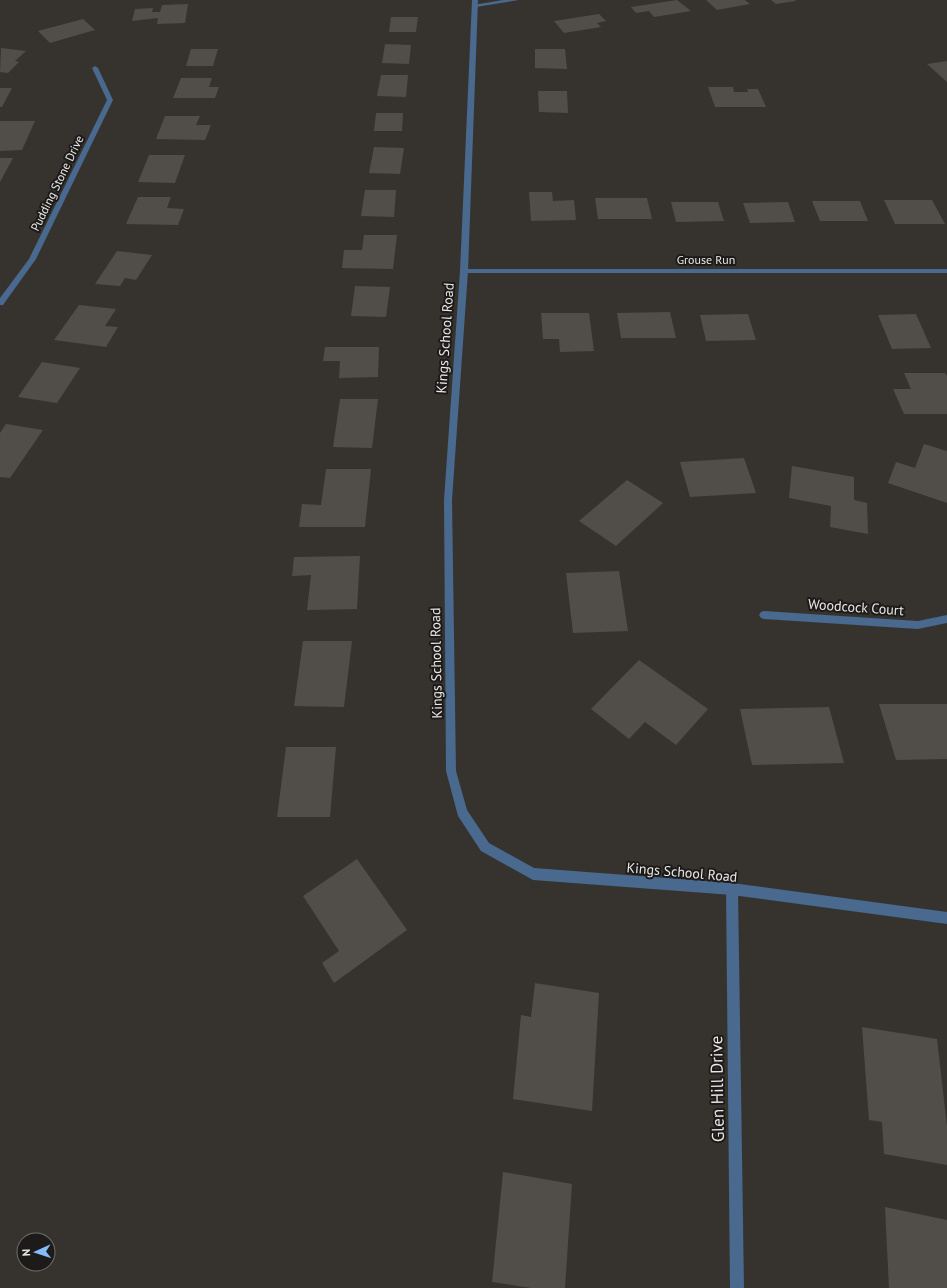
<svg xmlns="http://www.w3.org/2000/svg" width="947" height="1288" font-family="'PT Sans',sans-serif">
<rect width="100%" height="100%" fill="#36332f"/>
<path fill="#514d49" d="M 677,0 L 691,11 L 654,17 L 649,11 L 636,13 L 631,7 Z
M 706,0 L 745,0 L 750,4 L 717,10 Z
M 771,0 L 795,0 L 796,1 L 776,4 Z
M 188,4 L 185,23 L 157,24 L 158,18 L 132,21 L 135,9 L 153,8 L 152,12 L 160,12 L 162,5 Z
M 599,14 L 606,21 L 597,23 L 601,27 L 564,33 L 554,21 Z
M 391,17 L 418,17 L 416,32 L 389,32 Z
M 83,19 L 95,30 L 50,43 L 38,31 Z
M 385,44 L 411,45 L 409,64 L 382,63 Z
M 1,48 L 26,51 L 15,61 L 19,62 L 8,73 L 0,72 Z
M 191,49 L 218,49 L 213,66 L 186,66 Z
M 535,49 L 565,49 L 567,69 L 535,68 Z
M 947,61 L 947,82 L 927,64 Z
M 381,75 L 408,75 L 406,97 L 377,96 Z
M 181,78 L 212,78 L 209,87 L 219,87 L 215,98 L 173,98 Z
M 708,87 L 733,87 L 734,92 L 748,92 L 747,89 L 758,89 L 766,107 L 715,107 Z
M 0,88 L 12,88 L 2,107 L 0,107 Z
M 538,91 L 567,91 L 568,113 L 539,112 Z
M 376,113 L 403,113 L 402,131 L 374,131 Z
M 165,116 L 200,116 L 196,125 L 211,125 L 205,140 L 156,139 Z
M 0,121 L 35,121 L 22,150 L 0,151 Z
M 374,147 L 404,148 L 400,174 L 369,173 Z
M 149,155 L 185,155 L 175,183 L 138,182 Z
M 0,158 L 13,158 L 0,182 Z
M 365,190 L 396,190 L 394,217 L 361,216 Z
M 529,192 L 552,192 L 553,201 L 574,200 L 576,220 L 531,221 Z
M 138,197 L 171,197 L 167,208 L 184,209 L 178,225 L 126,224 Z
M 595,198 L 647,198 L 652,219 L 598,219 Z
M 884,200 L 932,200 L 945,224 L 895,224 Z
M 812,201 L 860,201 L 868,221 L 820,221 Z
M 671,202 L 718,202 L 724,221 L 676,222 Z
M 788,202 L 795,222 L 750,223 L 743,203 Z
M 364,235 L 397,235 L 393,269 L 342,268 L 344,250 L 362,250 Z
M 117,251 L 152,255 L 136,280 L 125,278 L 120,286 L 95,284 Z
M 355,286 L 390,287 L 386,317 L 351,316 Z
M 79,305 L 116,309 L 105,326 L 118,327 L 106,347 L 54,340 Z
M 670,312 L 676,338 L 621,338 L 617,313 Z
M 541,313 L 589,313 L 594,351 L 560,352 L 559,339 L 543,339 Z
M 748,314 L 756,340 L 706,341 L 700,315 Z
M 916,314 L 931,348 L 892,349 L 878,315 Z
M 325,347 L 379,347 L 378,377 L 339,378 L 340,361 L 323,361 Z
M 42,362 L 80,368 L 57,403 L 18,397 Z
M 904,373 L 945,373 L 947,376 L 947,414 L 904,414 L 893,389 L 911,389 Z
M 340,399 L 378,399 L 372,448 L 333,447 Z
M 6,424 L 43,430 L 10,478 L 0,477 L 0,433 Z
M 924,444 L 947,451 L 947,503 L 888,483 L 896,462 L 915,468 Z
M 744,458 L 756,493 L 690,497 L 680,462 Z
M 792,466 L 854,477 L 854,500 L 867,503 L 868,534 L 830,527 L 831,506 L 789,498 Z
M 326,469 L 371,469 L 365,527 L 299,527 L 302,504 L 321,505 Z
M 627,480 L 663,503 L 616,546 L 579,521 Z
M 360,556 L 357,609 L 307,610 L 311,575 L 292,576 L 294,557 Z
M 619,571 L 628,631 L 573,633 L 566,573 Z
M 303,641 L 352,641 L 344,707 L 294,706 Z
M 639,660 L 708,709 L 676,745 L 645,722 L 629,739 L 591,709 Z
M 879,704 L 947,704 L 947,759 L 896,760 Z
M 829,707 L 844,763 L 752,765 L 740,709 Z
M 286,747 L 336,747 L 330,817 L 277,817 Z
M 357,859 L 407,930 L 334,983 L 322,963 L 339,951 L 303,896 Z
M 535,983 L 599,993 L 592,1111 L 513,1099 L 521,1015 L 531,1017 Z
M 862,1027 L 937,1039 L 947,1126 L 947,1165 L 884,1154 L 882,1122 L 869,1120 Z
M 503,1172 L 572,1184 L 565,1288 L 531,1288 L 492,1282 Z
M 885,1207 L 947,1220 L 947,1288 L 889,1288 Z"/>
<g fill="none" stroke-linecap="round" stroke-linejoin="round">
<path fill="#49698e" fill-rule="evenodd" d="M 503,0 L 519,0 L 476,7 L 473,5 Z
M 95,66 L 98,68 L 113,100 L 36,259 L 3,305 L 0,305 L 0,298 L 29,259 L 107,100 L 92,68 Z
M 461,269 L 947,269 L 947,273 L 464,273 L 460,271 Z
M 764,611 L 918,621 L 947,615 L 947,623 L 918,629 L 764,619 L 761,618 L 759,615 L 761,612 Z
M 732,883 L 736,885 L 738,889 L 744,1288 L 730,1288 L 726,889 L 728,885 Z"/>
<path fill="#49698e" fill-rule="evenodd" d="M 472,0 L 478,0 L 468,271 L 452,500 L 456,771 L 467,810 L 489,843 L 534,868 L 732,883 L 947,912 L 947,924 L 732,895 L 533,880 L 481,851 L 458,816 L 446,771 L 444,500 L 460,271 Z"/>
</g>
<g text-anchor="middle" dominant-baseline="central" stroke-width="4" stroke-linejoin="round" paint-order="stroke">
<g font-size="12" fill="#eae8e5" stroke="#1d1b19">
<text transform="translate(57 183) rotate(-64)">Pudding Stone Drive</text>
<text x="706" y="259">Grouse Run</text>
</g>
<g font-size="14" fill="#eae8e5" stroke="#1d1b19">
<text transform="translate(445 338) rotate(-86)">Kings School Road</text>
<text transform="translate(856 607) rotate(4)">Woodcock Court</text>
<text transform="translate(436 663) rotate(-91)">Kings School Road</text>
<text transform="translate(682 872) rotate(5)">Kings School Road</text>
</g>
<g font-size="17" fill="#eae8e5" stroke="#1d1b19">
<text transform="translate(717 1089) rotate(-91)">Glen Hill Drive</text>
</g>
</g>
<g transform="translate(36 1252) rotate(267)"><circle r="19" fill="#1d1b19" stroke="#6f6d6b"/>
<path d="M0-3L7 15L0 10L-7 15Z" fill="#84bcfb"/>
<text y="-6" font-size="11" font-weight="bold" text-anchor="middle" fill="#eae8e5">N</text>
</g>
</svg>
